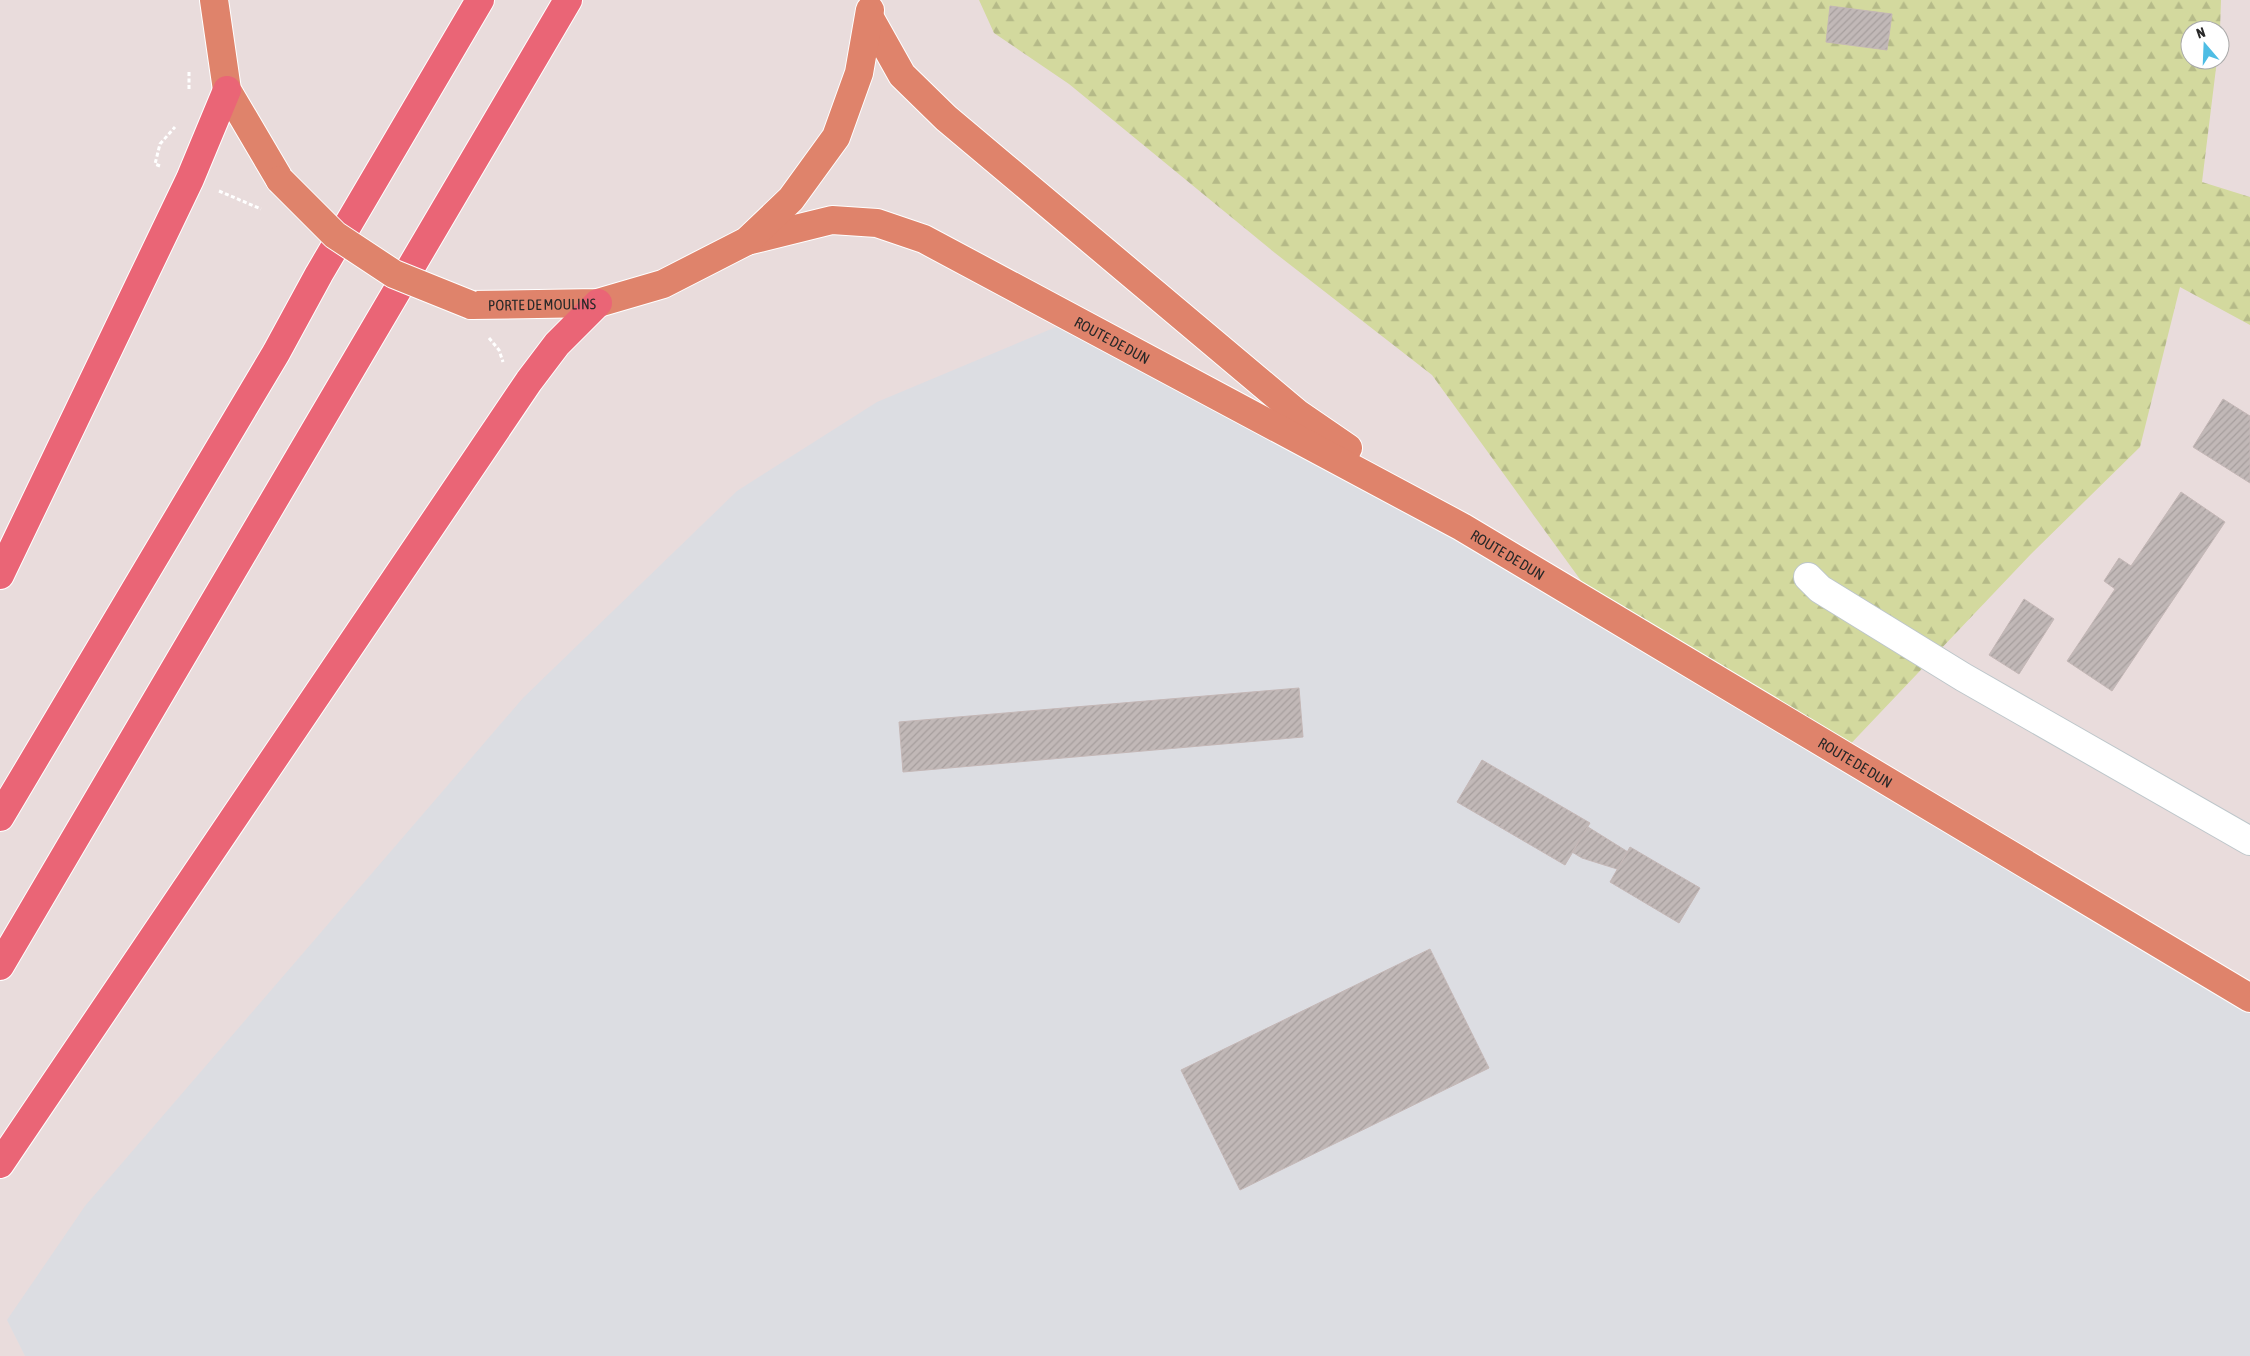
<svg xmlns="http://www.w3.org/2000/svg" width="2250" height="1356" font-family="'Asap Condensed',sans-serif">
<defs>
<pattern id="forest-firs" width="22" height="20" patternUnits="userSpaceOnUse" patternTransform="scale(1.25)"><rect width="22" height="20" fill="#d3d99e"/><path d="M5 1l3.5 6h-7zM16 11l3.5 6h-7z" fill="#b5ba88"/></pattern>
<pattern id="building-hatch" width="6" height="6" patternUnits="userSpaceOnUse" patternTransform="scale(1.25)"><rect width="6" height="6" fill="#c1b8b7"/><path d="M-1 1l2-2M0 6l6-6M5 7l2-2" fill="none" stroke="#a69e9d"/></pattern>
</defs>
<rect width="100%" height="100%" fill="#e9dcdc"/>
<path fill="#dcdde2" d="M 1075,319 L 2250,984 L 2250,1356 L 25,1356 L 7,1320 L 85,1206 L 523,698 L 737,491 L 877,402 Z"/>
<path fill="url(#forest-firs)" d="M 979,0 L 2221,0 L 2220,30 L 2190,30 L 2190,60 L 2217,60 L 2202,182 L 2250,197 L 2250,325 L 2180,287 L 2140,447 L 2031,554 L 1841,754 L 1603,611 L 1432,375 L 1275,253 L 1069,84 L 994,33 Z"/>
<path fill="url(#building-hatch)" stroke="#c4b7b6" d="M 1830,6 L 1892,14 L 1887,50 L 1826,42 Z
M 2223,399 L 2250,416 L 2250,483 L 2193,447 Z
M 2181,492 L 2225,522 L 2112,691 L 2067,661 L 2115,589 L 2104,581 L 2119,558 L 2131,566 Z
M 2024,599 L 2054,619 L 2019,674 L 1989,655 Z
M 1299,688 L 1303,737 L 903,772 L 899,722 Z
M 1482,760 L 1590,823 L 1565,865 L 1457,802 Z
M 1588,827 L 1628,852 L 1617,869 L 1582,858 L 1572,852 Z
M 1630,847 L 1700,888 L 1679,923 L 1610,882 Z
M 1430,949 L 1489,1068 L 1240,1190 L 1181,1070 Z"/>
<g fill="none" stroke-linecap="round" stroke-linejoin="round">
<defs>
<path id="minor" d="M 1808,577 L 1820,589 L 1963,677 L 2250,841"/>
<g id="major">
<path d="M 214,0 L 227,90 L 280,180"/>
<path d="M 870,18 L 902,75 L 946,118 L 1297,413 L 1348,448"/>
<path id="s1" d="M 747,241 L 832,220 L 877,223 L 924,239 L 1462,527 L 2250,998"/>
<path id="s2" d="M 471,305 L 598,303 L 663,284 L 747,241 L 791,199 L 836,137 L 859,73 L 870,10"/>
</g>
<path id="highway" d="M 0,575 L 190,179 L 227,90
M 0,817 L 276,353 L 319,274 L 480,0
M 0,966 L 568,0
M 0,1164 L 529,381 L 557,344 L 598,303"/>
</defs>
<use href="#minor" stroke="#bdc6ca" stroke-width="30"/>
<use href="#major" stroke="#fff" stroke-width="30"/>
<use href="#highway" stroke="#fff" stroke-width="30"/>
<path stroke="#fff" stroke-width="3" stroke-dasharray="4 2.5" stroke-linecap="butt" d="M 189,72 L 189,91
M 160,166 L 155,164 L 160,144 L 175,127
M 219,191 L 261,209
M 489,338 L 499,350 L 503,362"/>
<use href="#minor" stroke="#fff" stroke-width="28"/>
<use href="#major" stroke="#df836b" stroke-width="28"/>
<use href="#highway" stroke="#ea6576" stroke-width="28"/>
<defs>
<path id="major-bridge" d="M 280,180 L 335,235 L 394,274 L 471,305"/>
</defs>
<use href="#major-bridge" stroke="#fff" stroke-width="30" stroke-linecap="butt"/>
<use href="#major-bridge" stroke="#df836b" stroke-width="28"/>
</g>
<g text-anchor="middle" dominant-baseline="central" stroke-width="4.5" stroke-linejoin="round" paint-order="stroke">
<g font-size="15" fill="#282828" stroke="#fff">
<text stroke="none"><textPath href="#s2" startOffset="71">PORTE DE MOULINS</textPath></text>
<text stroke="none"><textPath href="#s1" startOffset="396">ROUTE DE DUN</textPath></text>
<text stroke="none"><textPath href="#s1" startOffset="846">ROUTE DE DUN</textPath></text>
<text stroke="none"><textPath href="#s1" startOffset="1251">ROUTE DE DUN</textPath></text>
</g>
</g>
<g transform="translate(2205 45) rotate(341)"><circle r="24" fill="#ffffff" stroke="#a9a9a9"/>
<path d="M0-4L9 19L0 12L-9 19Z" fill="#4ebde4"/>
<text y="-8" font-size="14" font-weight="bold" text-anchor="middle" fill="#282828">N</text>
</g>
</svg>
